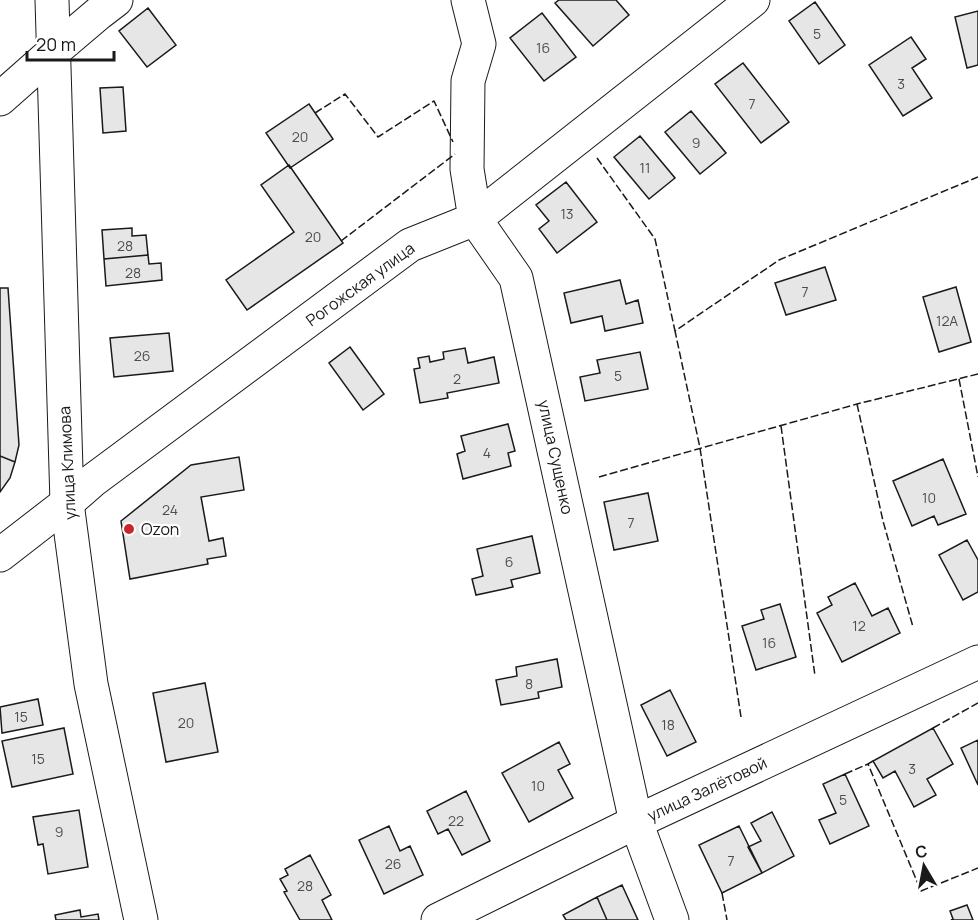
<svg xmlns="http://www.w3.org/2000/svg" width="978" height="920" font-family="Manrope,sans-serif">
<rect width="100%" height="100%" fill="#fff"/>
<path fill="#e6e6e6" stroke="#1a1a1a" stroke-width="1.5" d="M 559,0 L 616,0 L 629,15 L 593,46 L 555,3 Z
M 815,2 L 845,45 L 819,64 L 789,21 Z
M 148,8 L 176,45 L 147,67 L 119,31 Z
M 978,11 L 978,65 L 967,68 L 955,17 Z
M 542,13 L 576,57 L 544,81 L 510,38 Z
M 911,37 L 926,59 L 912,68 L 932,98 L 903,116 L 869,65 Z
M 743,63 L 789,122 L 761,143 L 715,84 Z
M 123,87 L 126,131 L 103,133 L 100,88 Z
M 309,104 L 333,139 L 290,168 L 266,133 Z
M 691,111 L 726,153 L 700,174 L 665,132 Z
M 640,136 L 675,178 L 649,199 L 614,157 Z
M 289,165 L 343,243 L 247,310 L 226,280 L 294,232 L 261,185 Z
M 566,182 L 597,222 L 557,253 L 539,229 L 549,221 L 536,205 Z
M 132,228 L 132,236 L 146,235 L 148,255 L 104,259 L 102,230 Z
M 148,255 L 149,264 L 161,263 L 162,280 L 106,286 L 104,259 Z
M 825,267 L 836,300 L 786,315 L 775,283 Z
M 620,280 L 626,304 L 638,300 L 643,323 L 605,331 L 602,316 L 571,323 L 564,293 Z
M 956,287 L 971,342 L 939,352 L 923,297 Z
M 0,288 L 8,288 L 19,445 L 15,462 L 0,456 Z
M 169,333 L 173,371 L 114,377 L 110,338 Z
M 350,347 L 384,394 L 363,410 L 329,363 Z
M 465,348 L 468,363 L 494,357 L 499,383 L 447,393 L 448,398 L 420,403 L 414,369 L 420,368 L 418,358 L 429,356 L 430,362 L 444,359 L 443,352 Z
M 640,352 L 648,389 L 585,401 L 580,377 L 600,373 L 597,360 Z
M 508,424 L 515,451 L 508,453 L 511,466 L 463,479 L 457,454 L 465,451 L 461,436 Z
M 0,456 L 15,462 L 10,478 L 0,492 Z
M 239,457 L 244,490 L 201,497 L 209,541 L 223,538 L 226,556 L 207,559 L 208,564 L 130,579 L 121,521 L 191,465 Z
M 943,459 L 966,514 L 938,525 L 934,516 L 912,526 L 893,481 Z
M 648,493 L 658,541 L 614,550 L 604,502 Z
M 532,536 L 540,573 L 511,580 L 513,587 L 476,595 L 472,579 L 483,576 L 477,549 Z
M 967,540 L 978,560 L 978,592 L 963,600 L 939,555 Z
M 855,583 L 872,616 L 888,608 L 900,633 L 842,662 L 817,613 L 832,605 L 828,597 Z
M 780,604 L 796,657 L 756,670 L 742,626 L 764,619 L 761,610 Z
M 557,659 L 562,687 L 538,692 L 539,698 L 501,705 L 496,680 L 517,676 L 516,667 Z
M 205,683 L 218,752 L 166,762 L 153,693 Z
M 670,690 L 696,742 L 667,756 L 641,705 Z
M 38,699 L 43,725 L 2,733 L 0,707 Z
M 64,728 L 73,774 L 12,787 L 2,741 Z
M 933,728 L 953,764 L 927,779 L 936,795 L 914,807 L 895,771 L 883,778 L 873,761 Z
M 978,740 L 978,785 L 961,748 Z
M 559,742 L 570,764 L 558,770 L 573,798 L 529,822 L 502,773 Z
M 845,774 L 869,826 L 830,844 L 819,820 L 836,813 L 823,784 Z
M 466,791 L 490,841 L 462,855 L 448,829 L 438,834 L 427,811 Z
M 79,810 L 88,867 L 48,874 L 43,844 L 38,845 L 33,817 Z
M 772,812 L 794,856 L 762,873 L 748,847 L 761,841 L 751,823 Z
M 389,826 L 400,851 L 410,846 L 423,875 L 384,894 L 359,840 Z
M 739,826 L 762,873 L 722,893 L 699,845 Z
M 310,855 L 331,895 L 322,900 L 332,920 L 300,920 L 284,892 L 287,891 L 280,879 L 288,875 L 285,869 Z
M 622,885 L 638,920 L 607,920 L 597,897 Z
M 597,897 L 607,920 L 566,920 L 563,915 Z
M 967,905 L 973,920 L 951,920 L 953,919 L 950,911 Z
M 80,910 L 81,917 L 98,914 L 99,920 L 56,920 L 55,915 Z"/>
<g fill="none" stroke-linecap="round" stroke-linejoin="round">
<defs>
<path id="minor" d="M 468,0 L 479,44 L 468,81 L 467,169 L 475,219 L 516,278 L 636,822 L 672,920
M 53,52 L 99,13 L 116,0
M 0,555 L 67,503 L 92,481 L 410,245 L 475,219 L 753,0
M 438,920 L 636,822 L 978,662"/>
<path id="major" d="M 52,0 L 67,503 L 91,684 L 141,920
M 0,99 L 53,52"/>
</defs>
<use href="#minor" stroke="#1a1a1a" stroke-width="35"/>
<use href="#major" stroke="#1a1a1a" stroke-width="35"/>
<use href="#minor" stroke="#fff" stroke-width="33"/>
<use href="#major" stroke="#fff" stroke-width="33"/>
<path stroke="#1a1a1a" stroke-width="1.5" stroke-dasharray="8 3" stroke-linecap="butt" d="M 315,113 L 345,94 L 378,137 L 434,101 L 453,142
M 597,158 L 655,239 L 675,331
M 341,241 L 455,154
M 959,379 L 978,477
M 857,404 L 883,521 L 913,627
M 781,426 L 815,676
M 599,477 L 857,404 L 978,374
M 741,717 L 700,448 L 675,331 L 779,260 L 978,177
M 933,728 L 978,703
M 873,761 L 868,764 L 921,891 L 978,868
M 845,774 L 868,764
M 722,893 L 727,920"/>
</g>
<circle fill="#c62828" stroke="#fff" stroke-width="2" cx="129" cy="529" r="6"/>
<g text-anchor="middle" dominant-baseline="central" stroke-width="4.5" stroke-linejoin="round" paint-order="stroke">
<g font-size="14" fill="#4d4d4d">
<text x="817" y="33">5</text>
<text x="543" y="47">16</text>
<text x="901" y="83">3</text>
<text x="752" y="103">7</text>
<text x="300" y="136">20</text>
<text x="696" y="142">9</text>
<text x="645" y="167">11</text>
<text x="567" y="213">13</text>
<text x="313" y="236">20</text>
<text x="125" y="245">28</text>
<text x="133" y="272">28</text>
<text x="805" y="291">7</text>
<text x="947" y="320">12А</text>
<text x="142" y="355">26</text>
<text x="618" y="375">5</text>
<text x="457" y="378">2</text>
<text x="487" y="452">4</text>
<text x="929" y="497">10</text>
<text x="170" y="509">24</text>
<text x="631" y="522">7</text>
<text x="509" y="561">6</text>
<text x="859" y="625">12</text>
<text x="769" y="642">16</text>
<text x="529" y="683">8</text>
<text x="21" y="716">15</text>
<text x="186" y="722">20</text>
<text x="668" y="724">18</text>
<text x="38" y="758">15</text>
<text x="912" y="768">3</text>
<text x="538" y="785">10</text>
<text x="843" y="799">5</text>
<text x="456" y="820">22</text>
<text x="59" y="831">9</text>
<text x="731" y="860">7</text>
<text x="393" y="863">26</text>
<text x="305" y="885">28</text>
</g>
<g font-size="16" fill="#1a1a1a" stroke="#fff">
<text transform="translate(360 284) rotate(-36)">Рогожская улица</text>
<text transform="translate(556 457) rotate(78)">улица Сущенко</text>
<text transform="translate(67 463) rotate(-93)">улица Климова</text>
<text transform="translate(707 789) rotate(-25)">улица Залётовой</text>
</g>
<g font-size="16" fill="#1a1a1a" stroke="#fff" text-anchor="start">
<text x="141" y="529">Ozon</text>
</g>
</g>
<g transform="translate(924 866) rotate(350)" stroke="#ffffff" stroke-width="4.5" paint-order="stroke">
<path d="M0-4.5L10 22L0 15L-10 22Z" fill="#1a1a1a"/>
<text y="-9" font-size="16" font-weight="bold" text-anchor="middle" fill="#1a1a1a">С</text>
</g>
<path d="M27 51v9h87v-9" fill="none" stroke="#1a1a1a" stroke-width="3"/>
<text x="36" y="51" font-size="18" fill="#1a1a1a" stroke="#ffffff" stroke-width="4.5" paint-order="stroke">20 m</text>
</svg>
